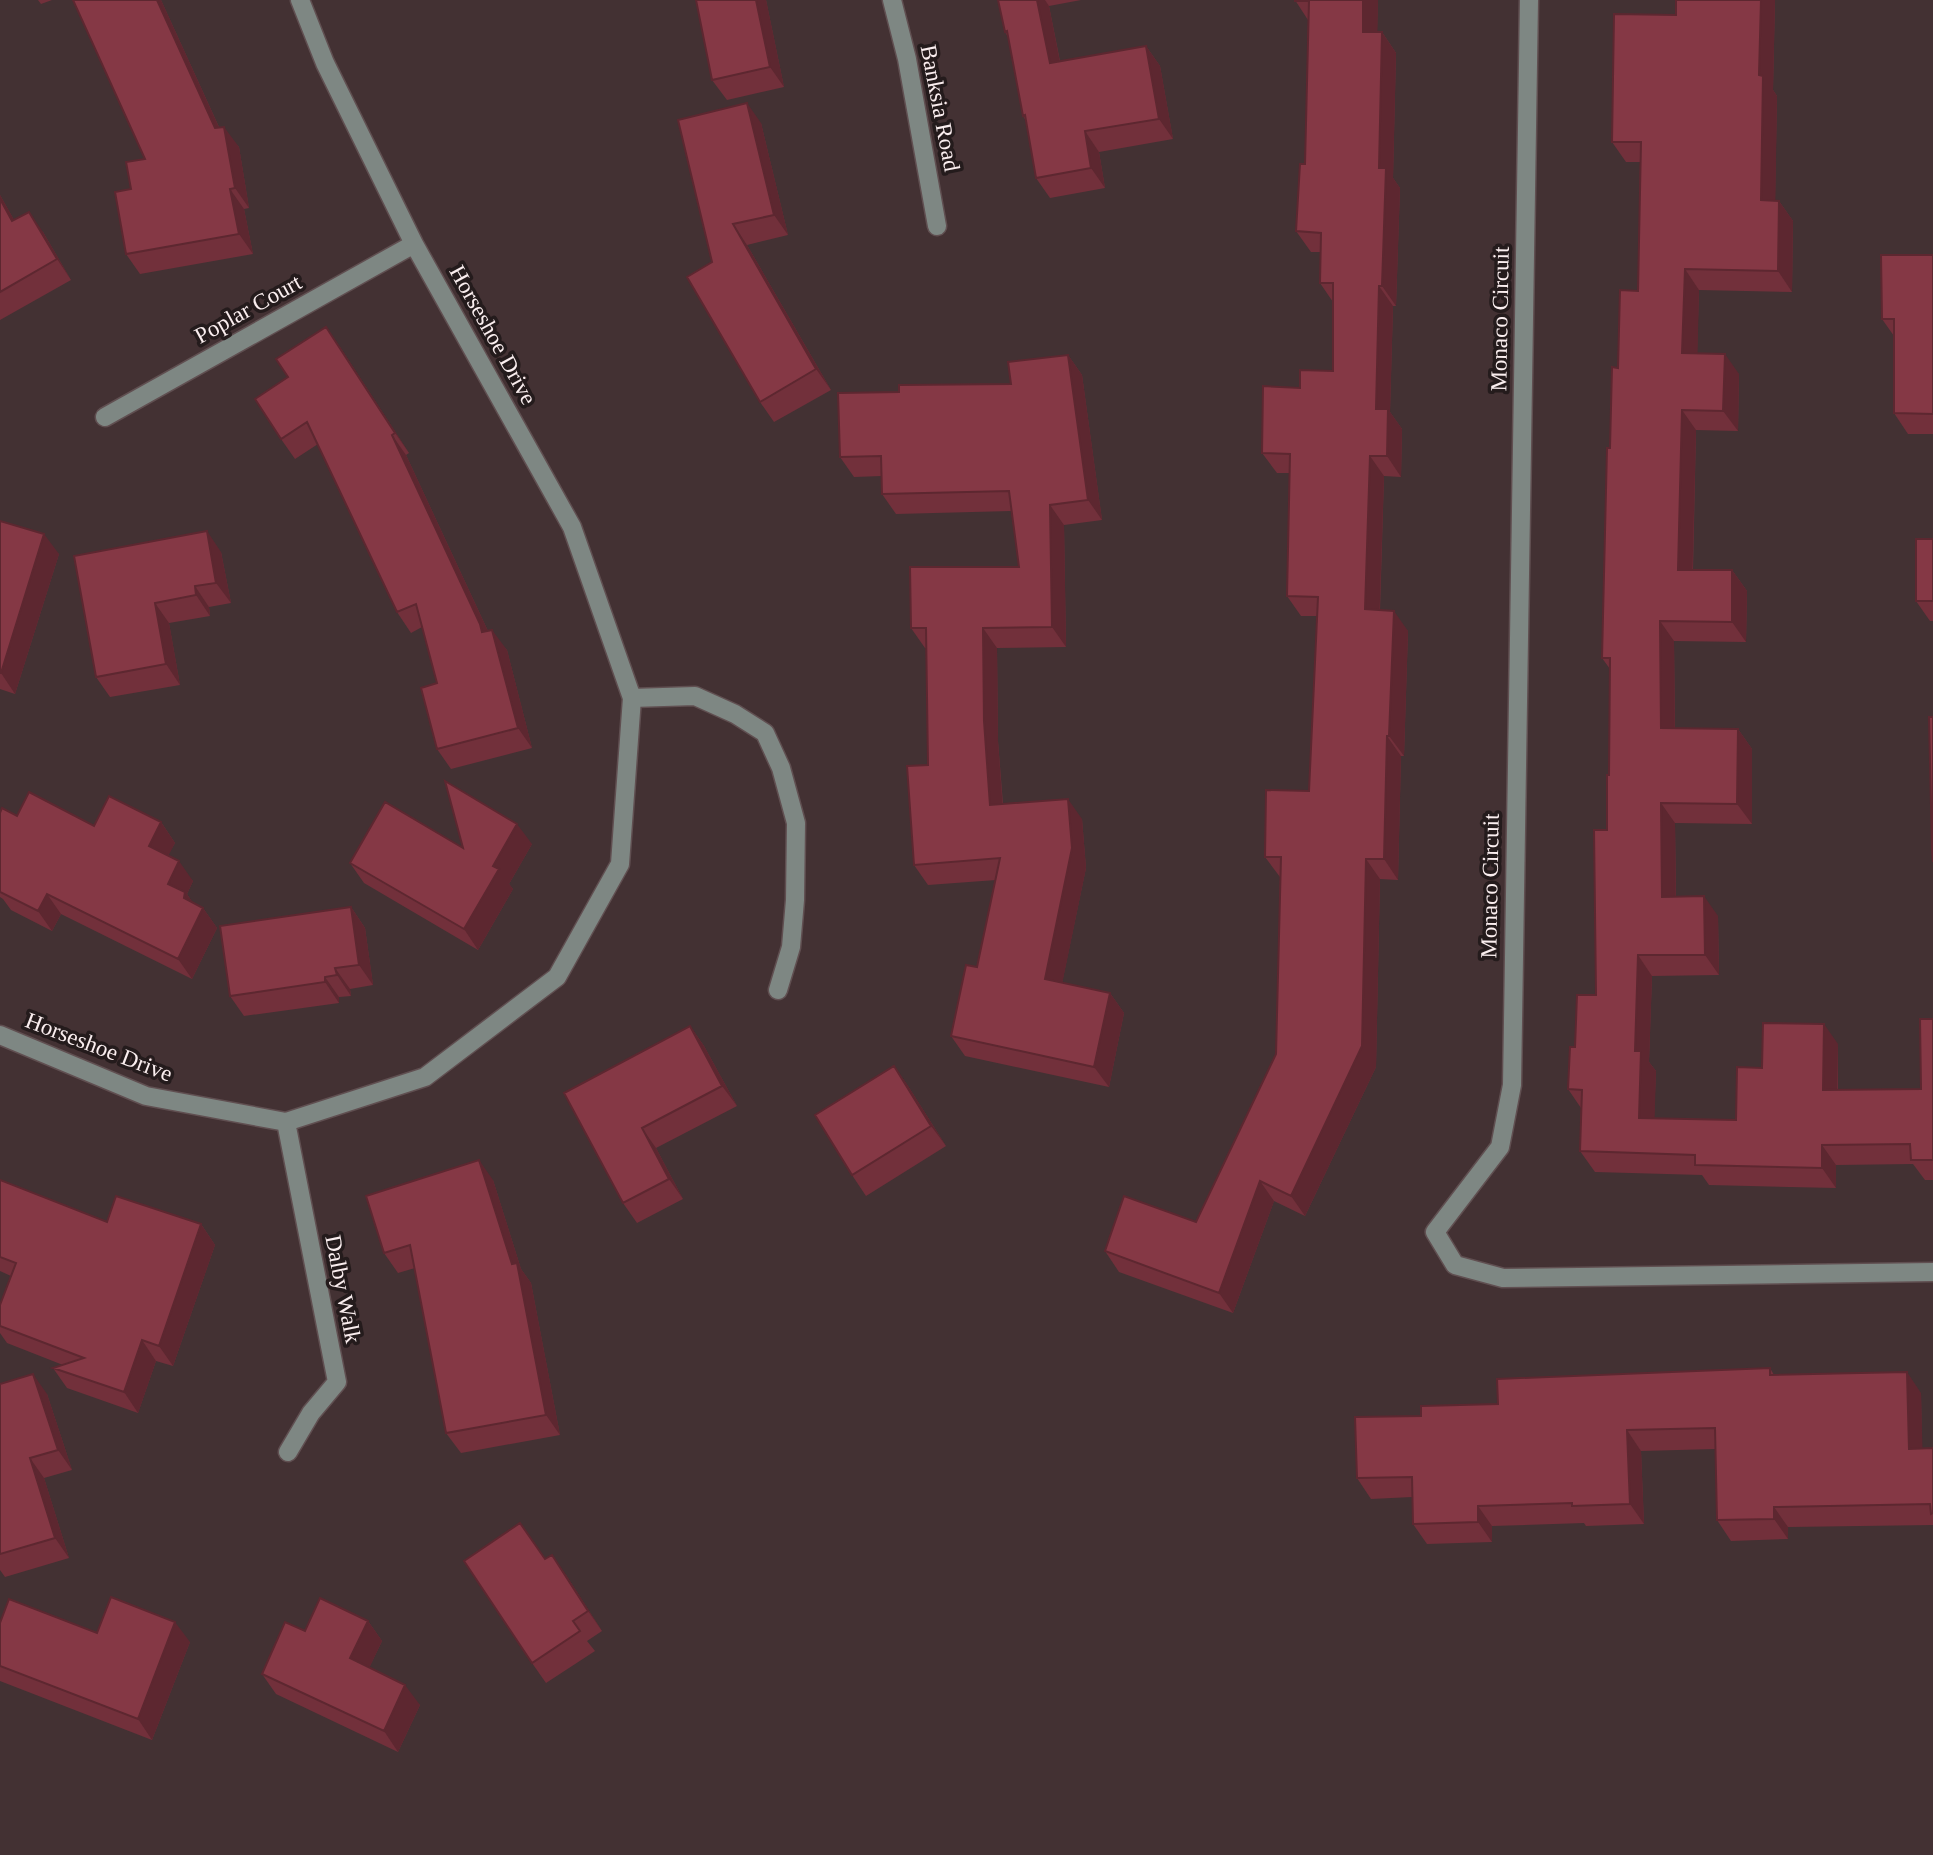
<svg xmlns="http://www.w3.org/2000/svg" width="1933" height="1855" font-family="'Times New Roman',serif">
<rect width="100%" height="100%" fill="#433133"/>
<g fill="none" stroke-linecap="round" stroke-linejoin="round">
<defs>
<path id="minor" d="M 892,0 L 907,59 L 937,226
M 1529,0 L 1512,1085 L 1500,1147 L 1435,1232 L 1455,1265 L 1503,1278 L 1933,1272
M 105,417 L 414,244
M 632,698 L 695,696 L 735,714 L 765,733 L 781,768 L 796,823 L 795,900 L 791,947 L 778,990
M 0,1035 L 146,1096 L 286,1122 L 425,1077 L 557,977 L 620,864 L 632,698 L 572,527 L 414,244 L 325,63 L 300,0
M 286,1122 L 337,1382 L 311,1413 L 288,1452"/>
</defs>
<use href="#minor" stroke="#604f51" stroke-width="21"/>
<use href="#minor" stroke="#7e8783" stroke-width="18"/>
</g>
<path fill="#72303b" d="M 38,0 L 52,0 L 41,4 Z
M 161,0 L 219,127 L 239,147 L 249,208 L 244,209 L 253,254 L 140,274 L 126,254 L 131,189 L 145,159 Z
M 696,0 L 766,0 L 784,87 L 727,100 L 712,80 Z
M 998,0 L 1081,0 L 1049,6 L 1060,61 L 1146,46 L 1160,66 L 1173,139 L 1099,152 L 1105,188 L 1050,198 L 1036,178 L 1026,121 L 1023,116 L 1008,37 L 1005,32 Z
M 1295,0 L 1378,0 L 1377,32 L 1382,32 L 1396,53 L 1393,178 L 1400,188 L 1396,306 L 1393,306 L 1390,412 L 1402,429 L 1401,477 L 1384,476 L 1380,610 L 1408,631 L 1404,756 L 1401,756 L 1398,880 L 1380,879 L 1376,1067 L 1305,1216 L 1274,1201 L 1233,1313 L 1119,1272 L 1105,1251 L 1196,1222 L 1276,1054 L 1280,877 L 1265,857 L 1309,791 L 1317,616 L 1301,616 L 1287,596 L 1290,473 L 1277,473 L 1262,453 L 1300,388 L 1333,371 L 1333,302 L 1320,283 L 1321,252 L 1311,252 L 1296,231 L 1305,164 L 1308,20 Z
M 1676,0 L 1775,0 L 1773,90 L 1777,96 L 1775,201 L 1779,201 L 1793,221 L 1792,292 L 1699,290 L 1697,354 L 1739,374 L 1738,431 L 1696,430 L 1693,570 L 1732,570 L 1747,591 L 1746,642 L 1674,641 L 1675,728 L 1738,729 L 1752,749 L 1752,824 L 1675,823 L 1676,897 L 1718,916 L 1719,975 L 1652,976 L 1649,1062 L 1656,1071 L 1654,1118 L 1736,1120 L 1762,1068 L 1838,1044 L 1838,1090 L 1921,1089 L 1933,1019 L 1933,1180 L 1925,1180 L 1913,1164 L 1836,1165 L 1836,1188 L 1709,1185 L 1702,1175 L 1595,1172 L 1580,1151 L 1581,1108 L 1568,1089 L 1575,1047 L 1596,995 L 1607,830 L 1609,775 L 1610,669 L 1602,658 L 1610,448 L 1618,368 L 1638,291 L 1640,162 L 1626,162 L 1612,142 L 1676,15 Z
M 761,123 L 788,235 L 747,245 L 831,390 L 774,422 L 760,402 L 712,262 Z
M 0,195 L 14,220 L 43,232 L 71,280 L 0,320 Z
M 1933,255 L 1933,434 L 1908,434 L 1894,413 L 1894,336 L 1882,319 Z
M 340,347 L 409,453 L 406,455 L 488,631 L 507,650 L 532,748 L 451,769 L 437,749 L 437,683 L 422,627 L 411,633 L 397,612 L 318,444 L 295,459 L 281,439 Z
M 1068,355 L 1082,375 L 1102,520 L 1064,525 L 1066,647 L 997,648 L 998,741 L 1003,804 L 1082,819 L 1086,868 L 1062,983 L 1110,993 L 1124,1013 L 1109,1087 L 965,1056 L 951,1036 L 977,967 L 996,880 L 928,885 L 914,865 L 928,765 L 926,648 L 925,648 L 911,628 L 1019,567 L 1011,511 L 896,514 L 882,494 L 882,476 L 854,477 L 840,457 L 1011,384 Z
M 0,521 L 59,554 L 15,694 L 0,689 Z
M 1933,539 L 1933,621 L 1930,621 L 1916,601 Z
M 221,552 L 231,603 L 209,607 L 210,616 L 169,623 L 180,685 L 110,697 L 96,677 L 74,556 Z
M 0,813 L 94,826 L 161,822 L 175,843 L 168,855 L 193,881 L 187,894 L 192,902 L 203,908 L 217,928 L 192,979 L 61,914 L 52,931 L 11,910 L 3,899 L 0,897 Z
M 532,844 L 509,884 L 513,889 L 478,950 L 364,883 L 350,863 L 463,848 Z
M 351,907 L 365,928 L 373,985 L 350,989 L 351,996 L 339,997 L 339,1003 L 244,1016 L 230,996 Z
M 690,1026 L 704,1046 L 737,1106 L 656,1148 L 683,1199 L 637,1223 L 623,1203 L 564,1093 Z
M 894,1066 L 908,1086 L 946,1146 L 866,1196 L 852,1175 Z
M 0,1180 L 107,1222 L 201,1224 L 215,1245 L 173,1366 L 156,1361 L 138,1413 L 67,1388 L 53,1368 L 63,1365 L 7,1343 L 0,1333 L 0,1305 L 11,1276 L 0,1271 Z
M 493,1180 L 521,1269 L 531,1283 L 560,1435 L 461,1453 L 446,1433 L 415,1268 L 398,1273 L 384,1253 Z
M 1770,1368 L 1774,1375 L 1921,1393 L 1922,1449 L 1933,1448 L 1933,1525 L 1788,1527 L 1788,1539 L 1731,1541 L 1717,1520 L 1715,1449 L 1641,1451 L 1644,1524 L 1586,1526 L 1584,1523 L 1492,1526 L 1492,1542 L 1427,1544 L 1413,1524 L 1412,1497 L 1371,1499 L 1357,1478 L 1421,1416 L 1498,1404 Z
M 0,1384 L 47,1394 L 72,1470 L 44,1478 L 69,1558 L 5,1577 L 0,1570 Z
M 545,1559 L 566,1575 L 602,1631 L 587,1641 L 595,1651 L 546,1683 L 532,1663 Z
M 368,1621 L 382,1641 L 369,1668 L 420,1705 L 398,1752 L 276,1694 L 262,1674 L 305,1631 Z
M 0,1623 L 190,1642 L 152,1740 L 0,1681 Z"/>
<path fill="#5d2730" d="M 157,0 L 161,0 L 228,147 L 224,127 L 239,147 L 249,208 L 235,188 L 215,128 Z
M 756,0 L 766,0 L 784,87 L 770,67 Z
M 1037,0 L 1045,0 L 1049,6 L 1064,83 L 1050,63 Z
M 1363,0 L 1378,0 L 1377,52 L 1363,32 Z
M 1761,0 L 1775,0 L 1773,90 L 1777,96 L 1775,220 L 1761,200 L 1759,75 Z
M 1382,32 L 1396,53 L 1393,178 L 1400,188 L 1396,306 L 1382,286 L 1379,168 Z
M 1146,46 L 1160,66 L 1173,139 L 1159,119 Z
M 747,103 L 761,123 L 788,235 L 774,215 Z
M 1085,131 L 1099,152 L 1105,188 L 1091,168 Z
M 230,189 L 244,209 L 253,254 L 239,234 Z
M 0,195 L 26,241 L 12,221 L 0,199 Z
M 1779,201 L 1793,221 L 1792,292 L 1778,271 Z
M 29,212 L 43,232 L 71,280 L 57,259 Z
M 733,224 L 747,245 L 831,390 L 816,369 Z
M 1685,269 L 1699,290 L 1697,374 L 1682,353 Z
M 1379,286 L 1393,306 L 1390,412 L 1402,429 L 1401,477 L 1387,456 L 1376,409 Z
M 326,327 L 340,347 L 409,453 L 395,433 Z
M 1725,354 L 1739,374 L 1738,431 L 1723,411 Z
M 1068,355 L 1082,375 L 1102,520 L 1088,500 Z
M 1682,410 L 1696,430 L 1692,590 L 1678,570 Z
M 392,435 L 406,455 L 494,644 L 482,632 Z
M 1370,456 L 1384,476 L 1379,629 L 1365,609 Z
M 1050,505 L 1064,525 L 1066,647 L 1052,627 Z
M 207,531 L 221,552 L 231,603 L 216,583 Z
M 44,534 L 59,554 L 15,694 L 1,673 Z
M 1732,570 L 1747,591 L 1746,642 L 1732,622 Z
M 195,586 L 209,607 L 210,616 L 196,595 Z
M 155,603 L 169,623 L 180,685 L 166,664 Z
M 1394,611 L 1408,631 L 1404,756 L 1389,736 Z
M 1660,621 L 1674,641 L 1675,749 L 1661,728 Z
M 983,628 L 997,648 L 998,741 L 1004,825 L 990,805 L 984,721 Z
M 492,630 L 507,650 L 532,748 L 518,728 Z
M 1738,729 L 1752,749 L 1752,824 L 1737,804 Z
M 1387,736 L 1401,756 L 1398,880 L 1384,859 Z
M 1068,799 L 1082,819 L 1086,868 L 1059,999 L 1045,979 Z
M 1661,803 L 1675,823 L 1676,917 L 1662,897 Z
M 161,822 L 175,843 L 163,866 L 149,846 Z
M 517,824 L 532,844 L 509,884 L 513,889 L 478,950 L 464,929 L 493,866 Z
M 1366,859 L 1380,879 L 1376,1067 L 1305,1216 L 1291,1196 Z
M 179,861 L 193,881 L 187,894 L 199,912 L 203,908 L 217,928 L 192,979 L 178,959 L 168,884 Z
M 47,894 L 61,914 L 52,931 L 38,911 Z
M 1704,896 L 1718,916 L 1719,975 L 1705,955 Z
M 351,907 L 365,928 L 373,985 L 359,965 Z
M 1638,955 L 1652,976 L 1649,1062 L 1656,1071 L 1654,1138 L 1639,1118 L 1635,1051 Z
M 335,968 L 350,989 L 351,996 L 337,975 Z
M 325,977 L 339,997 L 339,1003 L 325,982 Z
M 1110,993 L 1124,1013 L 1109,1087 L 1094,1067 Z
M 1824,1024 L 1838,1044 L 1837,1110 L 1823,1090 Z
M 690,1026 L 704,1046 L 737,1106 L 722,1086 Z
M 894,1066 L 908,1086 L 946,1146 L 931,1126 Z
M 642,1128 L 656,1148 L 683,1199 L 669,1179 Z
M 1822,1145 L 1836,1165 L 1836,1188 L 1822,1168 Z
M 479,1160 L 493,1180 L 521,1269 L 531,1283 L 560,1435 L 546,1415 L 512,1264 Z
M 1260,1181 L 1274,1201 L 1233,1313 L 1219,1293 Z
M 201,1224 L 215,1245 L 173,1366 L 159,1346 Z
M 142,1340 L 156,1361 L 138,1413 L 124,1392 Z
M 1907,1372 L 1921,1393 L 1923,1469 L 1909,1449 Z
M 33,1374 L 47,1394 L 72,1470 L 58,1450 Z
M 1627,1430 L 1641,1451 L 1644,1524 L 1630,1504 Z
M 30,1458 L 44,1478 L 69,1558 L 55,1538 Z
M 1478,1506 L 1492,1526 L 1492,1542 L 1478,1522 Z
M 1774,1507 L 1788,1527 L 1788,1539 L 1774,1519 Z
M 552,1555 L 566,1575 L 602,1631 L 588,1611 Z
M 368,1621 L 382,1641 L 364,1679 L 350,1658 Z
M 175,1622 L 190,1642 L 152,1740 L 138,1719 Z
M 405,1685 L 420,1705 L 398,1752 L 384,1731 Z"/>
<path fill="#853845" stroke="#5d2730" stroke-width="2" d="M 73,0 L 157,0 L 215,128 L 224,127 L 235,188 L 230,189 L 239,234 L 126,254 L 115,192 L 131,189 L 126,162 L 145,159 Z
M 696,0 L 756,0 L 770,67 L 712,80 Z
M 998,0 L 1037,0 L 1050,63 L 1146,46 L 1159,119 L 1085,131 L 1091,168 L 1036,178 L 1025,115 L 1023,116 L 1007,31 L 1005,32 Z
M 1295,0 L 1363,0 L 1363,32 L 1382,32 L 1379,168 L 1386,168 L 1382,286 L 1379,286 L 1376,409 L 1388,409 L 1387,456 L 1370,456 L 1365,609 L 1394,611 L 1389,736 L 1387,736 L 1384,859 L 1366,859 L 1362,1046 L 1291,1196 L 1260,1181 L 1219,1293 L 1105,1251 L 1124,1196 L 1196,1222 L 1276,1054 L 1281,857 L 1265,857 L 1266,790 L 1309,791 L 1318,597 L 1287,596 L 1290,454 L 1262,453 L 1263,386 L 1300,388 L 1300,370 L 1333,371 L 1333,283 L 1320,283 L 1321,233 L 1296,231 L 1300,164 L 1305,164 L 1309,1 L 1295,1 Z
M 1676,0 L 1761,0 L 1759,75 L 1763,76 L 1761,200 L 1779,201 L 1778,271 L 1685,269 L 1682,353 L 1725,354 L 1723,411 L 1682,410 L 1678,570 L 1732,570 L 1732,622 L 1660,621 L 1661,728 L 1738,729 L 1737,804 L 1661,803 L 1662,897 L 1704,896 L 1705,955 L 1638,955 L 1635,1051 L 1641,1051 L 1639,1118 L 1736,1120 L 1737,1067 L 1762,1068 L 1763,1023 L 1824,1024 L 1823,1090 L 1921,1089 L 1920,1019 L 1933,1019 L 1933,1160 L 1911,1160 L 1910,1144 L 1822,1145 L 1822,1168 L 1695,1165 L 1695,1155 L 1580,1151 L 1582,1090 L 1568,1089 L 1570,1047 L 1575,1047 L 1577,995 L 1596,995 L 1594,830 L 1607,830 L 1607,775 L 1609,775 L 1610,658 L 1602,658 L 1607,448 L 1610,448 L 1612,367 L 1618,368 L 1620,290 L 1638,291 L 1641,142 L 1612,142 L 1614,14 L 1676,15 Z
M 747,103 L 774,215 L 733,224 L 816,369 L 760,402 L 687,277 L 712,262 L 678,120 Z
M 0,199 L 12,221 L 29,212 L 57,259 L 0,292 Z
M 1881,255 L 1933,255 L 1933,414 L 1894,413 L 1894,319 L 1882,319 Z
M 326,327 L 395,433 L 392,435 L 480,624 L 482,632 L 492,630 L 518,728 L 437,749 L 421,688 L 437,683 L 416,604 L 397,612 L 307,422 L 281,439 L 255,399 L 288,377 L 276,359 Z
M 1068,355 L 1088,500 L 1050,505 L 1052,627 L 983,628 L 984,721 L 990,805 L 1068,799 L 1072,848 L 1045,979 L 1110,993 L 1094,1067 L 951,1036 L 966,965 L 977,967 L 1000,858 L 914,865 L 907,766 L 928,765 L 926,628 L 911,628 L 910,567 L 1019,567 L 1009,491 L 882,494 L 881,456 L 840,457 L 838,393 L 899,392 L 899,385 L 1011,384 L 1008,362 Z
M 0,521 L 44,534 L 1,673 L 0,673 Z
M 207,531 L 216,583 L 195,586 L 196,595 L 155,603 L 166,664 L 96,677 L 74,556 Z
M 1916,539 L 1933,539 L 1933,601 L 1916,601 Z
M 1929,717 L 1933,717 L 1933,862 L 1932,850 Z
M 445,781 L 517,824 L 493,866 L 499,869 L 464,929 L 350,863 L 385,802 L 463,848 Z
M 29,792 L 94,826 L 109,796 L 161,822 L 149,846 L 179,861 L 168,884 L 185,892 L 184,898 L 203,908 L 178,959 L 47,894 L 38,911 L 0,892 L 0,813 L 2,808 L 17,816 Z
M 351,907 L 359,965 L 335,968 L 337,975 L 325,977 L 325,982 L 230,996 L 220,926 Z
M 690,1026 L 722,1086 L 642,1128 L 669,1179 L 623,1203 L 564,1093 Z
M 894,1066 L 931,1126 L 852,1175 L 815,1115 Z
M 479,1160 L 512,1264 L 517,1263 L 546,1415 L 446,1433 L 410,1245 L 384,1253 L 366,1196 Z
M 0,1180 L 107,1222 L 116,1196 L 201,1224 L 159,1346 L 142,1340 L 124,1392 L 53,1368 L 84,1358 L 0,1326 L 0,1305 L 16,1263 L 0,1257 Z
M 1770,1368 L 1770,1375 L 1907,1372 L 1909,1449 L 1933,1448 L 1933,1513 L 1931,1514 L 1930,1504 L 1774,1507 L 1774,1519 L 1717,1520 L 1715,1428 L 1627,1430 L 1630,1504 L 1572,1506 L 1572,1503 L 1478,1506 L 1478,1522 L 1413,1524 L 1412,1477 L 1357,1478 L 1355,1417 L 1421,1416 L 1421,1406 L 1498,1404 L 1497,1379 Z
M 33,1374 L 58,1450 L 30,1458 L 55,1538 L 0,1554 L 0,1384 Z
M 520,1523 L 545,1559 L 552,1555 L 588,1611 L 573,1621 L 580,1631 L 532,1663 L 464,1561 Z
M 111,1597 L 175,1622 L 138,1719 L 0,1666 L 0,1623 L 9,1599 L 97,1633 Z
M 320,1598 L 368,1621 L 350,1658 L 405,1685 L 384,1731 L 262,1674 L 285,1622 L 305,1631 Z"/>
<g text-anchor="middle" dominant-baseline="central" stroke-width="7" stroke-linejoin="round" paint-order="stroke">
<g font-size="23" fill="#faeeef" stroke="#241b1c">
<text transform="translate(940 108) rotate(79)">Banksia Road</text>
<text transform="translate(248 309) rotate(-29)">Poplar Court</text>
<text transform="translate(1500 319) rotate(-89)">Monaco Circuit</text>
<text transform="translate(493 335) rotate(61)">Horseshoe Drive</text>
<text transform="translate(1490 886) rotate(-89)">Monaco Circuit</text>
<text transform="translate(99 1047) rotate(21)">Horseshoe Drive</text>
<text transform="translate(343 1289) rotate(79)">Dalby Walk</text>
</g>
</g>
</svg>
